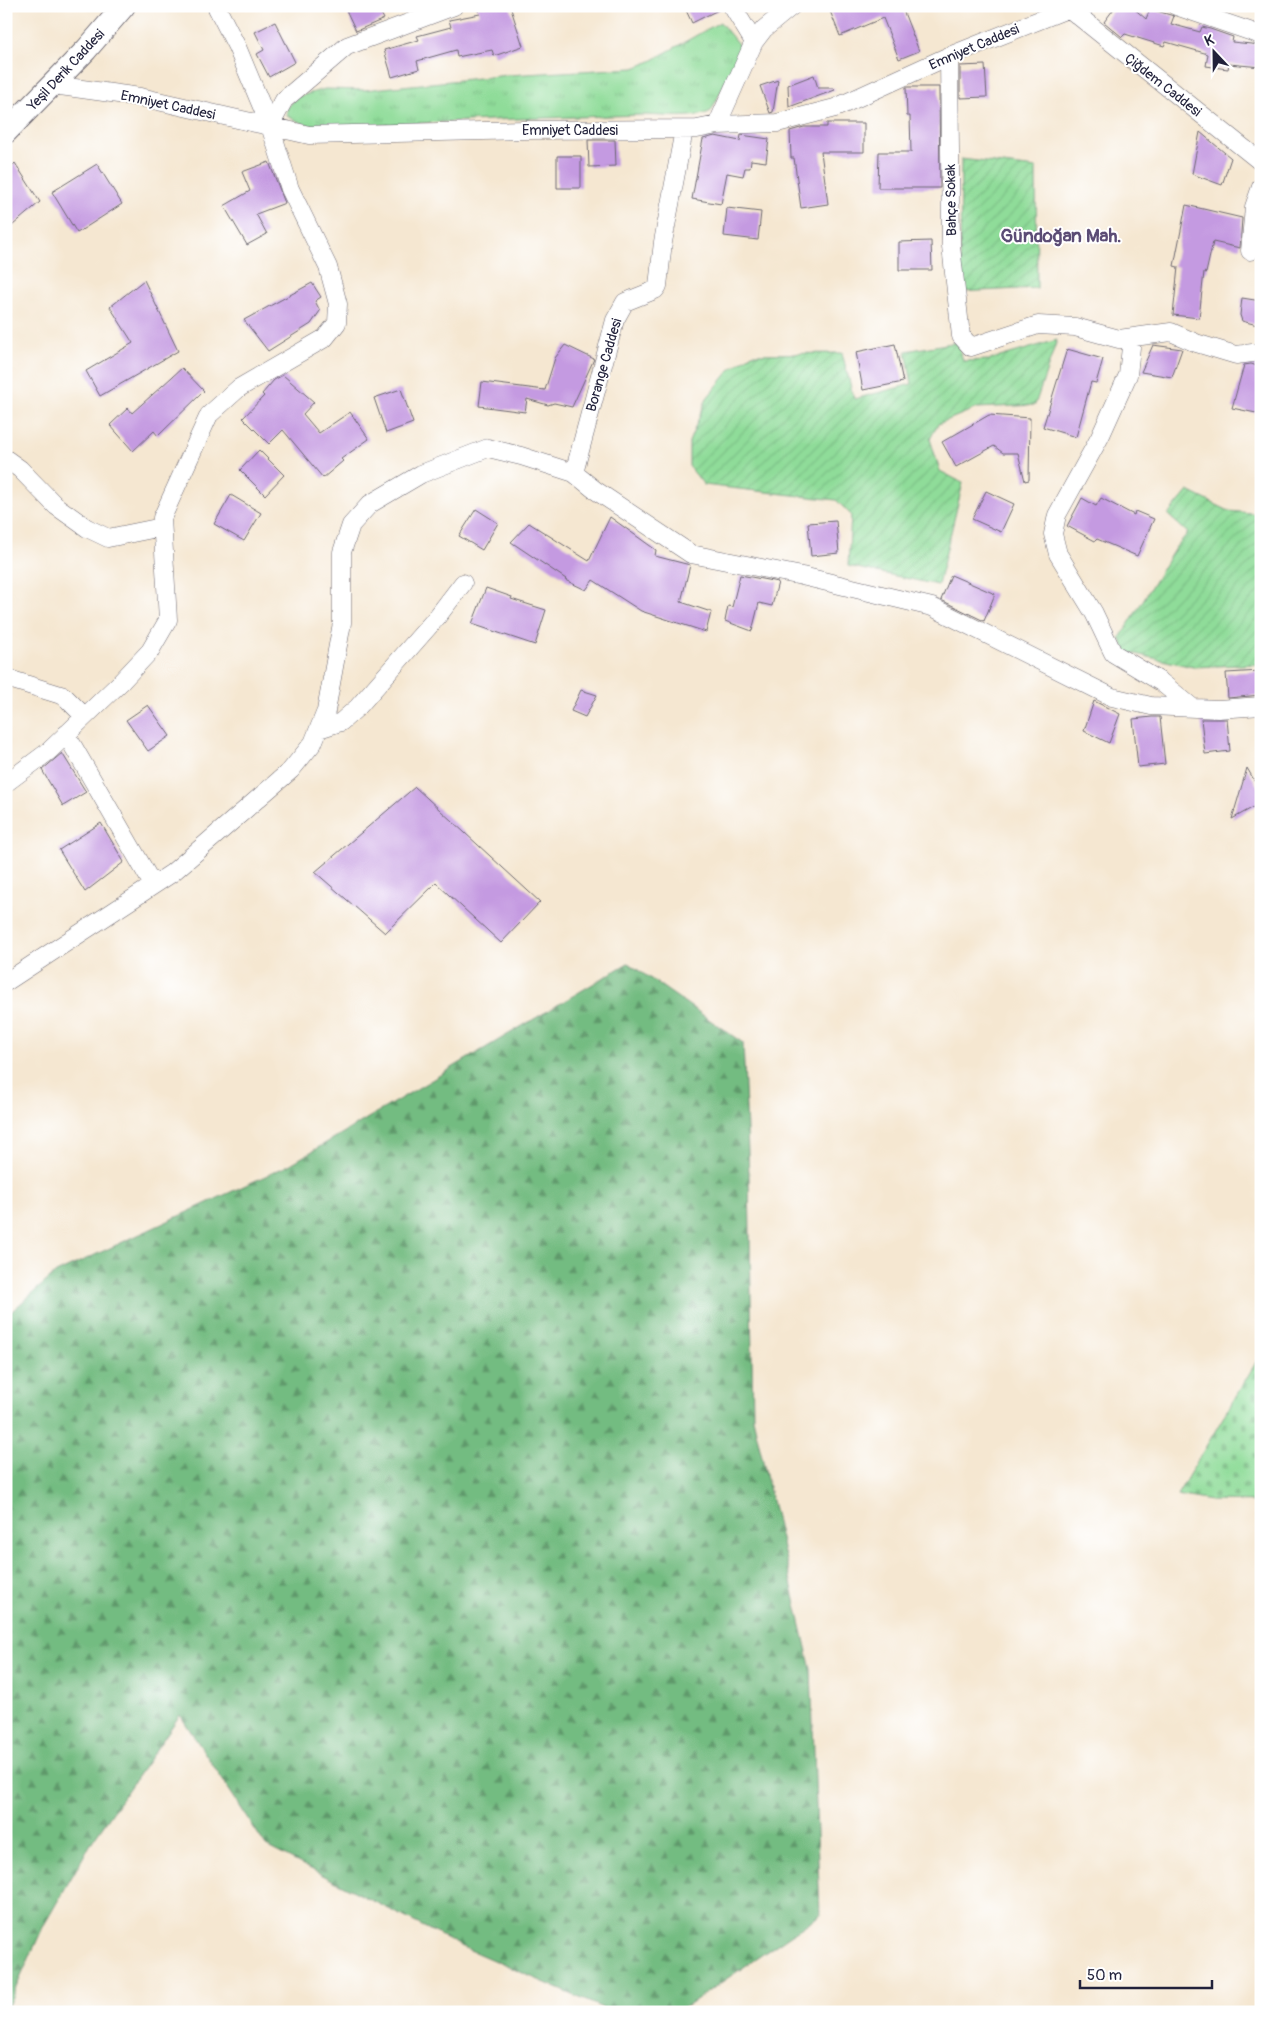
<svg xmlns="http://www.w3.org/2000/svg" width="1267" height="2018" font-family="Pangolin,sans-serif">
<defs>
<pattern id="grass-tufts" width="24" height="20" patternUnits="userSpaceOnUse" patternTransform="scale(1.25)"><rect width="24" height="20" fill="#8fdc99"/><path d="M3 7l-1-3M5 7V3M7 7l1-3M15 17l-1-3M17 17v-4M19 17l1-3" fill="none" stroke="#7bbc85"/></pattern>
<pattern id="forest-firs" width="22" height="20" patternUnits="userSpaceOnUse" patternTransform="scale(1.25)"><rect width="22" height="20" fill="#73bc81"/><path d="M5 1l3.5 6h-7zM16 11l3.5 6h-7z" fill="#5e986b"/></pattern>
<pattern id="cemetery-stones" width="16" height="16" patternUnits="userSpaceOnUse" patternTransform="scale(1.25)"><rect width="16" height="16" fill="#8fdc99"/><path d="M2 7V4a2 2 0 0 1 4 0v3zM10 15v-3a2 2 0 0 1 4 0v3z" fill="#7bbc85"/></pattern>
<pattern id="garden-furrows" width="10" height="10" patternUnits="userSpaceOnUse" patternTransform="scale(1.25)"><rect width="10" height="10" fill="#8fdc99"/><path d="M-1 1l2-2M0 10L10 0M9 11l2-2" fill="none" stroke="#7bbc85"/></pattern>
</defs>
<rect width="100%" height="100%" fill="#fff"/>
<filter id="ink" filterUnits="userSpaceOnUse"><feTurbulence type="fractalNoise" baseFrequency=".02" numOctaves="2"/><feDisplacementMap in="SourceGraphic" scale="10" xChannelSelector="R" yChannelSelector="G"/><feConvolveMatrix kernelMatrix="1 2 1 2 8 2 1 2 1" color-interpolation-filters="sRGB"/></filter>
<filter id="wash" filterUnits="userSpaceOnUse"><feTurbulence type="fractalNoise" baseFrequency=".0096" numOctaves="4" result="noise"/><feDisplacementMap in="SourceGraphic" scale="20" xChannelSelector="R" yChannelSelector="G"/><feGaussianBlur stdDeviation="1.12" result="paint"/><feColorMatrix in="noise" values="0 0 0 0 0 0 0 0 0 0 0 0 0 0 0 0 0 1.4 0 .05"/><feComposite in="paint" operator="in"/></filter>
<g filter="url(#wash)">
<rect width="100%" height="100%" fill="#f5e7d1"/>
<path fill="url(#grass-tufts)" stroke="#587f6a" d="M 720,22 L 742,49 L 711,111 C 696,120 660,115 641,115 C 534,118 427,122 320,128 L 304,124 L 287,116 L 287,108 L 297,97 L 325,89 L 364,90 L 508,75 L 634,68 L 651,61 Z"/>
<path fill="url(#forest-firs)" stroke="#4a6f5e" d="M 628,963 L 743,1043 L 749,1174 L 753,1418 L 811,1669 L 820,1915 L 678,2012 L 612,2012 L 463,1947 L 266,1846 L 180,1715 L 93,1840 L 44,1925 L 6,2010 L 6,1316 L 56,1273 L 289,1165 Z"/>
<path fill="url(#cemetery-stones)" stroke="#587f6a" d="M 1261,1354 L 1261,1502 L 1211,1501 L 1177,1495 Z"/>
<path fill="url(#garden-furrows)" stroke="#587f6a" d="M 961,159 L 1036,168 L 1037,288 L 960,292 Z
M 1057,340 L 1035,405 L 977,408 L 938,424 L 930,439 L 940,471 L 963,483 L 938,585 L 848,566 L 851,515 L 836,500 L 704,485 L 689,466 L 689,442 L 707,398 L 730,370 L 752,354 L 842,353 L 854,399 L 912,384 L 906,351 L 958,342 L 963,361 L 990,360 Z
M 1188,491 L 1229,511 L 1261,514 L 1261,664 L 1193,667 L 1127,652 L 1120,638 L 1175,548 L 1188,533 L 1168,515 Z"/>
<g id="blocks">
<path fill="#c49ae1" d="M 354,6 L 377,6 L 384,19 L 356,31 L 346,10 Z
M 477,6 L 510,6 L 523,46 L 494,56 L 492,50 L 457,57 L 456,50 L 417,61 L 419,69 L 392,77 L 384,50 L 419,40 L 417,36 L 451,27 L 449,20 L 480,14 Z
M 684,6 L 721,6 L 722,8 L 692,23 Z
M 828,6 L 911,6 L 903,10 L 919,51 L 899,59 L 883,18 L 840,36 Z
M 1116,6 L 1131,6 L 1146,19 L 1150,9 L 1174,16 L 1171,24 L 1200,32 L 1202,27 L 1210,29 L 1233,37 L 1232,42 L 1261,45 L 1261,67 L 1229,64 L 1228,69 L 1206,66 L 1208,54 L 1166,42 L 1164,46 L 1125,34 L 1122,37 L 1104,22 Z
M 275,22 L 295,62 L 269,77 L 257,54 L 264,50 L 255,32 Z
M 985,65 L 987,97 L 960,98 L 960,66 Z
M 814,75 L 818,88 L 834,88 L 835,90 L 789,107 L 788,85 Z
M 778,80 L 773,112 L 770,113 L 760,86 Z
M 906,87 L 939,87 L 940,188 L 878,188 L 879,152 L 911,152 L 910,116 L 907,116 Z
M 827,123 L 864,123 L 864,152 L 821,152 L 828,204 L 801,208 L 794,158 L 791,158 L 790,131 L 804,127 L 827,127 Z
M 1200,132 L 1231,158 L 1222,185 L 1192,174 Z
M 741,135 L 769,139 L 766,162 L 751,160 L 750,168 L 745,168 L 743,176 L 727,173 L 721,204 L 692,199 L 703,139 L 715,136 L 740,141 Z
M 588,140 L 615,140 L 616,166 L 589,167 Z
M 557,156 L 581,156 L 581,188 L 557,188 Z
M 269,162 L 285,203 L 256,214 L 267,234 L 247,245 L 224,206 L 250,191 L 242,172 Z
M 15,163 L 40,202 L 6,231 L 6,172 Z
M 97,164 L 122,204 L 77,233 L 52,192 Z
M 1186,205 L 1242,218 L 1240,248 L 1213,242 L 1206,273 L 1204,272 L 1199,318 L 1173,315 L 1178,267 L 1174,266 Z
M 727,208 L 761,212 L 758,240 L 724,236 Z
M 931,241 L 932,270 L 899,270 L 899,242 Z
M 144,280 L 178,351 L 100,396 L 86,371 L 133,343 L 110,307 Z
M 312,283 L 321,297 L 315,301 L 320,311 L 311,324 L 268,351 L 244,320 Z
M 1242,298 L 1261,301 L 1261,326 L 1242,321 L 1240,315 Z
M 895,344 L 903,382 L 863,390 L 856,352 Z
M 565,345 L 594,359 L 572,407 L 554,403 L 548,405 L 527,399 L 525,412 L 479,406 L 482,382 L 545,390 L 555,358 Z
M 1153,345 L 1182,349 L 1172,377 L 1141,372 Z
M 1067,349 L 1103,359 L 1096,383 L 1091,382 L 1076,437 L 1043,427 Z
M 1251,364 L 1261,367 L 1261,414 L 1232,408 L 1244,365 Z
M 182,368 L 204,391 L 158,436 L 154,431 L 133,451 L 110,425 L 128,408 L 132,413 Z
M 283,375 L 314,402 L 303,414 L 319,433 L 350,412 L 369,439 L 341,459 L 343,461 L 323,478 L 283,430 L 269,444 L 243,418 L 264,396 L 262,394 L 274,380 Z
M 401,389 L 413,423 L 386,433 L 374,398 Z
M 989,415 L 1030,418 L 1029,480 L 1025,481 L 1018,453 L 1003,453 L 994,446 L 956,467 L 942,442 Z
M 259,450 L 284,475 L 265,495 L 240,470 Z
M 986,491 L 1014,504 L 1001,532 L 972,519 Z
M 231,495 L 261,513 L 244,541 L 214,524 Z
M 1082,498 L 1096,506 L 1101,498 L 1134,515 L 1135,511 L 1154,519 L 1137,556 L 1097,539 L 1095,541 L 1067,526 Z
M 476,509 L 498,523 L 482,550 L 459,536 Z
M 610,517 L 656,550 L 655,556 L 690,565 L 681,602 L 711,612 L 706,632 L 641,611 L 593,580 L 586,590 L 565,580 L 566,579 L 511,542 L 529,523 L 589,561 Z
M 836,521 L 839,553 L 811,556 L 808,523 Z
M 740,575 L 778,582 L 772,606 L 759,603 L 752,631 L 725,621 L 728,606 L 732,607 Z
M 951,575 L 995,594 L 984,621 L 941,600 Z
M 486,588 L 512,597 L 511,599 L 546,610 L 535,645 L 472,624 Z
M 1261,671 L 1261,695 L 1228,698 L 1226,673 Z
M 581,690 L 597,695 L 585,717 L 571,711 Z
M 1094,701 L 1120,714 L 1109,743 L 1084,731 Z
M 148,705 L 170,736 L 148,751 L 126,720 Z
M 1152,717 L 1160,717 L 1165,764 L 1138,767 L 1133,719 Z
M 1201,719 L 1227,719 L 1230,751 L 1205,754 Z
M 62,753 L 86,792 L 63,806 L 42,770 Z
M 1247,768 L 1261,792 L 1261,803 L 1232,819 Z
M 415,787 L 540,902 L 501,943 L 436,883 L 385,933 L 315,872 Z
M 101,823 L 124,862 L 85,892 L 59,850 Z"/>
</g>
</g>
<g filter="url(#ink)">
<use href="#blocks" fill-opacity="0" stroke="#6c6770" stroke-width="1"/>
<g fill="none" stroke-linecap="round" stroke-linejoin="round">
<defs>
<path id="minor" d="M 732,6 L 754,42
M 1066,6 L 1261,162
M 1176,6 L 1261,35
M 949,56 L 951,246 L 961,336 L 971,347 L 1038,325 L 1075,327 L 1119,339 L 1171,332 L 1196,343 L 1236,355 L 1261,352
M 53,85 L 140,97 L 309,135 L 526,130 L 697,129 L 717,125 L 777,123 L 835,108 L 949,56 L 1075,6
M 717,125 L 754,42 L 764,29 L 792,6
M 270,126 L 284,100 L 347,46 L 454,6
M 1250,251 L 1254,207 L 1261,187
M 1132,338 L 1128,375 L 1100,437 L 1057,515 L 1053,534 L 1058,554 L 1094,613 L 1113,653 L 1161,682 L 1193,708
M 6,459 L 20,469 L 56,506 L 87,528 L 108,538 L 162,527
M 574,473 L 615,320 L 625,302 L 655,290 L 658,286 L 663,242 L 684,130
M 6,678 L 64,696 L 84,716
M 319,729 L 341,722 L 358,707 L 437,617 L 463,583
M 66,734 L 153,885
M 6,783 L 49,751 L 120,683 L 150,651 L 168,620 L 162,518 L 209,415 L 239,388 L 325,338 L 337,323 L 338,304 L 328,267 L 290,189 L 270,126 L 237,47 L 216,6
M 6,982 L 172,873 L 291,770 L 313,743 L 326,711 L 342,623 L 342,552 L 351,525 L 370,504 L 421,474 L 488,448 L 521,456 L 574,473 L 595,490 L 691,554 L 802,576 L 932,607 L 1112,697 L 1151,706 L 1218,709 L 1261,706"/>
<path id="major" d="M 6,132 L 86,50 L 124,6"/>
</defs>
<use href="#minor" stroke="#6c6770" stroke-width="19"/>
<use href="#major" stroke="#6c6770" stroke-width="24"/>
<use href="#minor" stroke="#fff" stroke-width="18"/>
<use href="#major" stroke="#fff" stroke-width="22"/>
</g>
</g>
<g text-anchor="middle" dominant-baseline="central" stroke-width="4" stroke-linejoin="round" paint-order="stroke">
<g font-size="14" fill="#22223b" stroke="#fff">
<text transform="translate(974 47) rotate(-23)">Emniyet Caddesi</text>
<text transform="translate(66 70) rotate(-47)">Yeşil Derik Caddesi</text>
<text transform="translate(1163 85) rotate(38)">Çiğdem Caddesi</text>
<text transform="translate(168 105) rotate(12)">Emniyet Caddesi</text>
<text x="570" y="130">Emniyet Caddesi</text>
<text transform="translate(951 200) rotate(-91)">Bahçe Sokak</text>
<text transform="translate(604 365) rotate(-74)">Borange Caddesi</text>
</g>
<g font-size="19" font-weight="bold" fill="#5b4c75" stroke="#fff">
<text x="1061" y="236">Gündoğan Mah.</text>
</g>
</g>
<rect width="1267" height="2018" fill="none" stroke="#fff" stroke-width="25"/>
<g transform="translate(1214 52) rotate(338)" stroke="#ffffff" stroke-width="4" paint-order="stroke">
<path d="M0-4L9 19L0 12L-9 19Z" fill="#22223b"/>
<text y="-8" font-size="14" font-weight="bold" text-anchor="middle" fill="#22223b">K</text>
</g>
<path d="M1080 1980v8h132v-8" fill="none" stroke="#22223b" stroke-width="2.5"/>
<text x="1087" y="1980" font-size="15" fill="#22223b" stroke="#ffffff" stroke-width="4" paint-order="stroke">50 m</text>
</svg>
